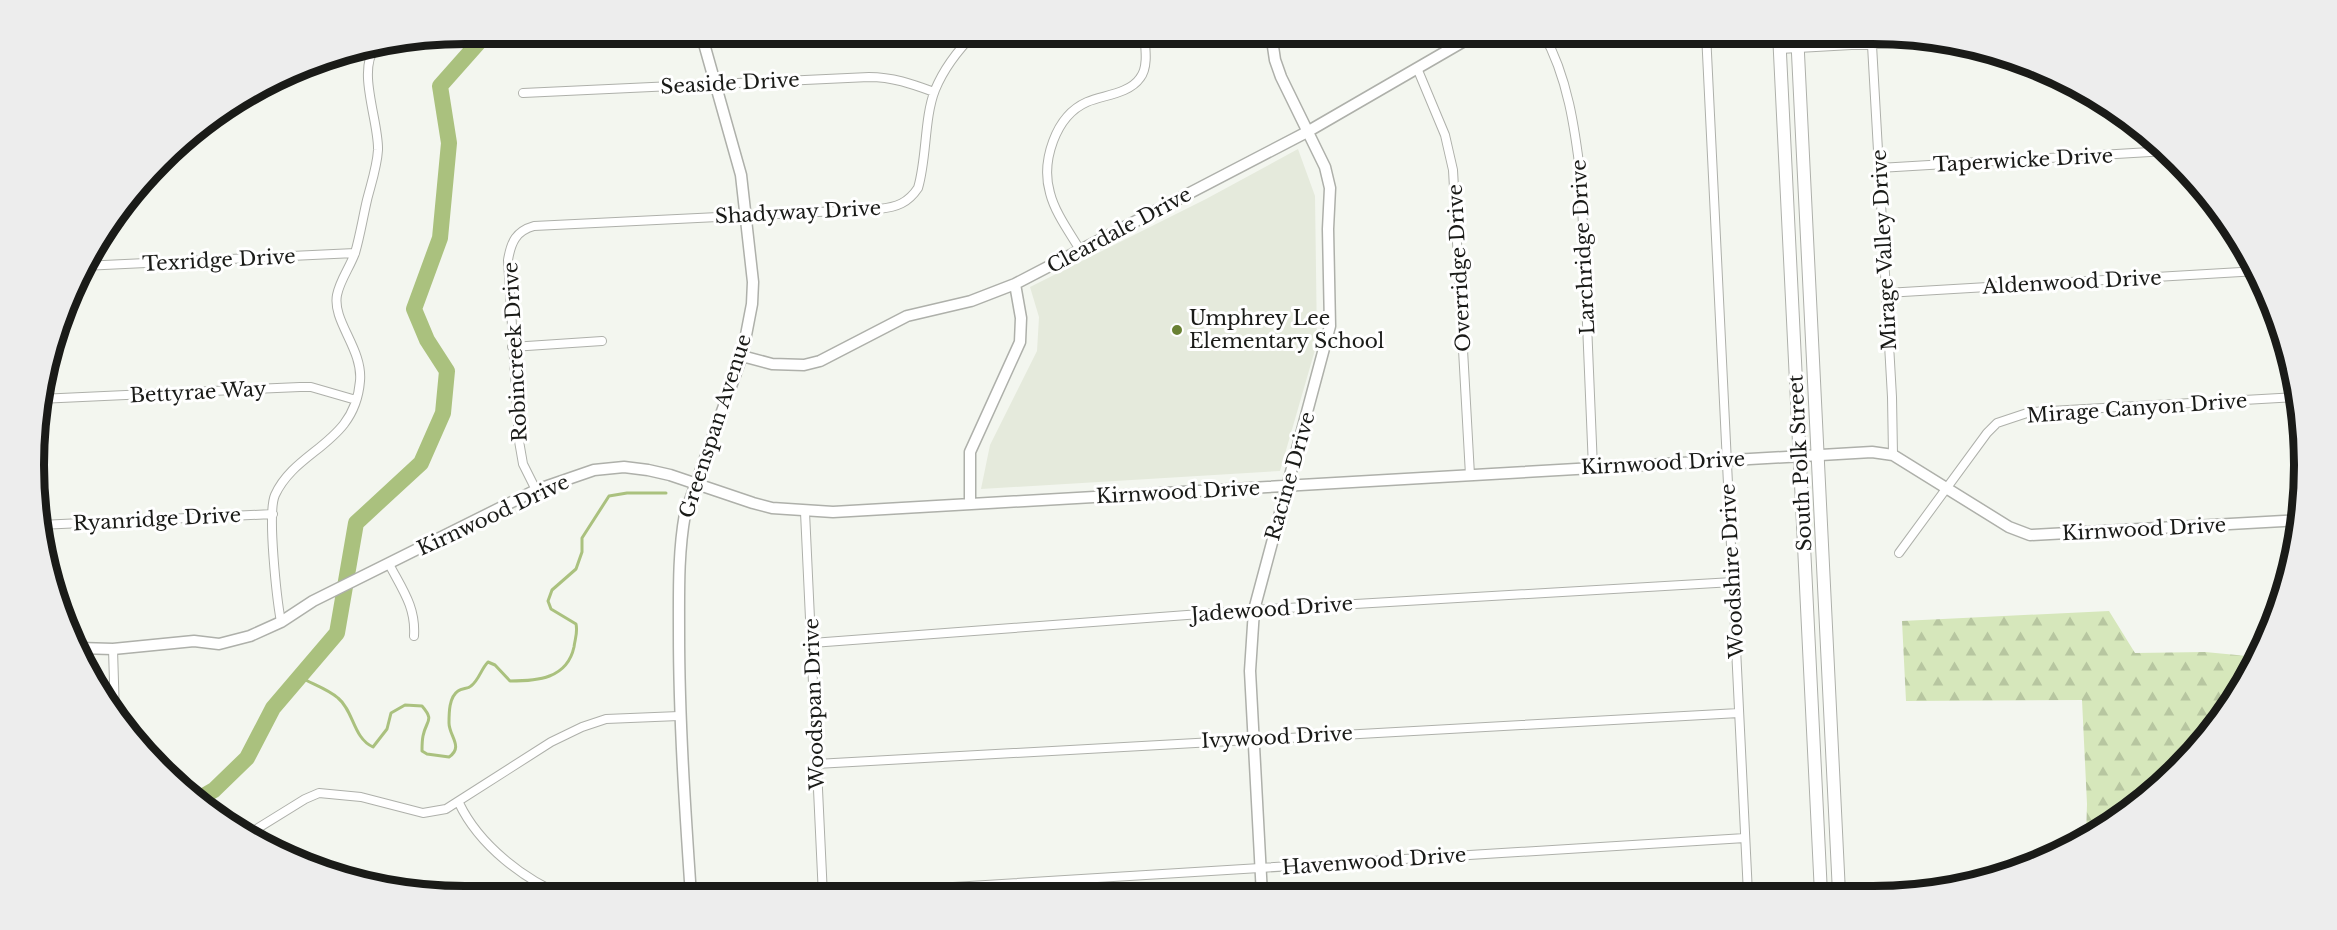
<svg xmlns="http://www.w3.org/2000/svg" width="2337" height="930" font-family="'Libre Baskerville',serif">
<defs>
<pattern id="forest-firs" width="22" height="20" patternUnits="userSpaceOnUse" patternTransform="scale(1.5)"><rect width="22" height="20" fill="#d6e7bb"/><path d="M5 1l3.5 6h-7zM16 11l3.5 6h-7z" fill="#b7c6a0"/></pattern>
</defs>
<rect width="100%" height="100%" fill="#f3f6ef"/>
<path fill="#e5eadc" d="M 1298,149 L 1315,196 L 1317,343 L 1280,471 L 981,489 L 990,445 L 1037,351 L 1039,317 L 1030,287 L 1206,199 Z"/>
<path fill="url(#forest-firs)" d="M 2109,611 L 2135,653 L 2205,652 L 2247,656 L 2249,668 L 2231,705 L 2157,790 L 2086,837 L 2087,804 L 2082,700 L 1906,701 L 1902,621 Z"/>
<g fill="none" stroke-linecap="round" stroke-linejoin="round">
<path stroke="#aac17e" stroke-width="3" d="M 300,677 C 312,684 328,689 338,698 C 354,711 353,738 373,747 L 387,729 L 391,713 L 405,705 L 422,706 C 435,721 426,720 423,736 C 422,741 422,746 422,751 L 427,754 L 449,757 C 464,747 449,736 449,723 C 449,713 449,697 458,691 C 462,688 468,689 471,686 C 479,680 481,669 488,662 L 495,665 L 510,681 C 537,681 567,679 574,647 C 575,639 578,632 576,624 L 551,609 L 548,601 L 552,590 L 576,569 L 582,552 L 582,538 L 609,496 L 627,493 L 666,493"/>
<path stroke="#aac17e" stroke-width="16" d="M 195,801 L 214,790 L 247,758 L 273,708 L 337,633 L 356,523 L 421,463 L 443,413 L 447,371 L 427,340 L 414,309 L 440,238 L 449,143 L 440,86 L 487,33"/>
<defs>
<path id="minor" d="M 1543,33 C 1568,77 1575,129 1581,179 L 1593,468
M 1706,33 L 1748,894
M 1872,45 L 1892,397 L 1893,455
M 1780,49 L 1923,41
M 1417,68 L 1445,135 L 1453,170 L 1470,475
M 523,93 L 869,77 C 893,77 912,84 934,92
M 1879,168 L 2167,151
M 1080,250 C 1070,233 1055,213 1050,193 C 1041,162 1055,116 1087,102 C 1103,95 1129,94 1140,78 C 1149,67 1145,46 1144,33
M 83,266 L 355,253
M 1886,293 L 2258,271
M 512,347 L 602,341
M 39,399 L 300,387 L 311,387 L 356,400
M 536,490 L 523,464 L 519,441 L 508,260 C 511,242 516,231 534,226 L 879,209 C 897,207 908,203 918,188 C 927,158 924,118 935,90 C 944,68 958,50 975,33
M 805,512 L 823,896
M 40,525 L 273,514
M 1899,553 L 1987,433 L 1997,423 L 2030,412 L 2297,397
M 389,564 C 402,589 416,607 414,636
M 281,622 C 277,600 267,513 275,495 C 296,449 355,444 360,381 C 363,349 332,321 337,295 C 340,280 350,267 355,253 C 360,236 363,217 367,200 C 371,184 377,167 378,150 C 379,122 357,71 375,48
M 812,643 L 1254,610 L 1733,582
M 113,649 L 115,715
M 816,764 L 1739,713
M 459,803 C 479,845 524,880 567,897
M 250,833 L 305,799 L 319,793 L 361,797 L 423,813 L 446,809 L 551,742 L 582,727 L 606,719 L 679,716
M 823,895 L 1745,838"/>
<path id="tertiary" d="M 742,356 L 772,364 L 804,365 L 820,361 L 907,316 L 971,301 L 1015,284 L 1307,132 L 1478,33
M 970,504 L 970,452 L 1020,342 L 1021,318 L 1015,284
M 79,648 L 113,649 L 194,641 L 219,644 L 250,636 L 281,622 L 313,601 L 536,490 L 594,470 L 624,467 L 648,470 L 670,475 L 753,503 L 772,508 L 833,512 L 1872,452 L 1893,455 L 2009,527 L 2030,535 L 2300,520
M 1262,895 L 1250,671 L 1254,610 L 1330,326 L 1328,229 L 1330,188 L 1325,167 L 1281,77 L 1275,60 L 1271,33
M 691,896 C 685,808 679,720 679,632 C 679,592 678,553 685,514 L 742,356 L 752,304 L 753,282 L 741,175 L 701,33"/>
<path id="secondary" d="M 1779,33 L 1821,894
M 1797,33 L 1839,893"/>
</defs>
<use href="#minor" stroke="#aeb0aa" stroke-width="10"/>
<use href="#tertiary" stroke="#aeb0aa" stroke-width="13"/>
<use href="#secondary" stroke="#aeb0aa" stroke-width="14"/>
<use href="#minor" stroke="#fff" stroke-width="8"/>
<use href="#tertiary" stroke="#fff" stroke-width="10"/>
<use href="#secondary" stroke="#fff" stroke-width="12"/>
</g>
<circle fill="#698133" stroke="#fff" stroke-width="2" cx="1177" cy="330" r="6"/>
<g text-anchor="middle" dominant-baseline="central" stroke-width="6" stroke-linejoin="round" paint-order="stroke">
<g font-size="20" fill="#1a1b18" stroke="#fff">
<text transform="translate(730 83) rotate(-3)">Seaside Drive</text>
<text transform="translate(2023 160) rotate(-3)">Taperwicke Drive</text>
<text transform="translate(798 212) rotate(-3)">Shadyway Drive</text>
<text transform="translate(1119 230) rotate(-28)">Cleardale Drive</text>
<text transform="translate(1583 247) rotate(-93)">Larchridge Drive</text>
<text transform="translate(1884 250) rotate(-93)">Mirage Valley Drive</text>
<text transform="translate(219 260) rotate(-3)">Texridge Drive</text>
<text transform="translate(1459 268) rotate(-93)">Overridge Drive</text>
<text transform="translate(2072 282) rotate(-3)">Aldenwood Drive</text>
<text transform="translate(515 352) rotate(-93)">Robincreek Drive</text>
<text transform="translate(198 392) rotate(-3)">Bettyrae Way</text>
<text transform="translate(2137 408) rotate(-4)">Mirage Canyon Drive</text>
<text transform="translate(715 426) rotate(-72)">Greenspan Avenue</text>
<text transform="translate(1663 463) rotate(-3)">Kirnwood Drive</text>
<text transform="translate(1800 463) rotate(-93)">South Polk Street</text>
<text transform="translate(1290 476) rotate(-74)">Racine Drive</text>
<text transform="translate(1178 492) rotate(-3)">Kirnwood Drive</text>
<text transform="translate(493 515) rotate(-25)">Kirnwood Drive</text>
<text transform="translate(157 519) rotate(-3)">Ryanridge Drive</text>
<text transform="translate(2144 529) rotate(-3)">Kirnwood Drive</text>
<text transform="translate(1732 571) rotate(-93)">Woodshire Drive</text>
<text transform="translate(1272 609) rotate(-4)">Jadewood Drive</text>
<text transform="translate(814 704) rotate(-92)">Woodspan Drive</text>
<text transform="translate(1277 737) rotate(-3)">Ivywood Drive</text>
<text transform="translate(1374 861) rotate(-4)">Havenwood Drive</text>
</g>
<g font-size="20" fill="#1a1b18" stroke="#fff" text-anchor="start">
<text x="1189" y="318">Umphrey Lee<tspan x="1189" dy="23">Elementary School</tspan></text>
</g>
</g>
<path d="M0 0H2337V930H0ZM465 44H1873A421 421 0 0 1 2294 465V465A421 421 0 0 1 1873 886H465A421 421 0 0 1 44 465V465A421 421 0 0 1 465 44Z" fill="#ededed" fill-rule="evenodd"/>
<path fill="none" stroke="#1a1b18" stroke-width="8" d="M465 44H1873A421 421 0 0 1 2294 465V465A421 421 0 0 1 1873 886H465A421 421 0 0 1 44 465V465A421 421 0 0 1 465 44Z"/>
</svg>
